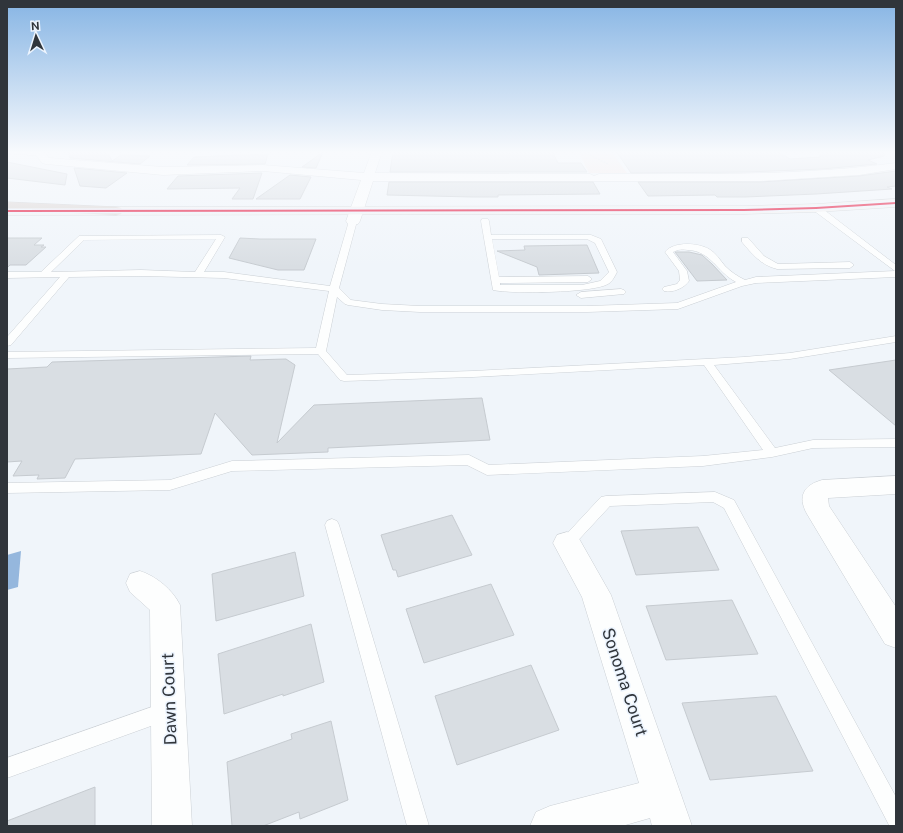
<svg xmlns="http://www.w3.org/2000/svg" width="903" height="833" font-family="'Public Sans',sans-serif">
<rect width="100%" height="100%" fill="#f0f5fa"/>
<path fill="#f4e6e3" d="M 578,151 L 611,151 L 627,173 L 589,173 Z"/>
<path fill="#95b7dd" d="M 21,551 L 18,587 L 7,590 L 7,555 Z"/>
<path fill="#d9dee3" stroke="#c6cbd0" d="M 68,151 L 107,151 L 112,161 L 121,155 L 150,156 L 140,164 L 70,158 Z
M 393,151 L 552,151 L 558,163 L 581,163 L 587,172 L 390,172 Z
M 616,151 L 777,151 L 790,159 L 820,157 L 821,151 L 884,151 L 884,156 L 868,160 L 877,164 L 822,169 L 748,172 L 631,173 Z
M 323,152 L 316,168 L 302,167 Z
M 268,154 L 265,164 L 187,165 L 194,157 Z
M 7,162 L 67,174 L 65,185 L 7,178 Z
M 74,168 L 127,173 L 106,188 L 80,186 Z
M 896,171 L 896,186 L 887,187 L 892,189 L 816,194 L 745,197 L 717,197 L 715,195 L 648,196 L 638,182 L 760,182 L 859,176 Z
M 262,173 L 253,199 L 232,199 L 240,188 L 167,189 L 178,176 Z
M 290,175 L 311,177 L 300,199 L 256,199 Z
M 389,182 L 593,182 L 600,194 L 498,195 L 498,197 L 473,197 L 387,195 Z
M 7,238 L 42,238 L 34,245 L 44,245 L 41,247 L 46,247 L 26,265 L 10,265 L 7,268 Z
M 240,238 L 260,239 L 316,239 L 304,270 L 278,270 L 229,258 Z
M 587,245 L 599,273 L 539,275 L 537,267 L 497,251 L 525,250 L 524,246 Z
M 675,252 L 689,252 L 702,255 L 712,264 L 727,280 L 697,281 Z
M 251,356 L 250,360 L 286,359 L 295,365 L 277,443 L 314,405 L 482,398 L 490,440 L 328,448 L 328,452 L 252,455 L 215,413 L 201,454 L 75,459 L 65,478 L 37,479 L 39,475 L 13,476 L 22,461 L 7,462 L 7,369 L 47,367 L 52,362 Z
M 896,360 L 896,426 L 829,370 Z
M 452,515 L 472,555 L 398,577 L 396,570 L 393,570 L 381,535 Z
M 698,527 L 719,570 L 636,575 L 621,531 Z
M 295,552 L 304,596 L 216,621 L 212,574 Z
M 491,584 L 514,635 L 424,663 L 406,609 Z
M 732,600 L 758,654 L 666,660 L 646,606 Z
M 311,624 L 324,682 L 283,696 L 283,694 L 224,714 L 218,654 Z
M 531,665 L 559,730 L 457,765 L 435,696 Z
M 776,696 L 813,771 L 710,780 L 682,703 Z
M 331,721 L 348,800 L 300,819 L 299,812 L 263,826 L 232,826 L 227,762 L 292,739 L 291,734 Z
M 95,787 L 95,826 L 7,826 L 7,821 Z"/>
<g fill="none" stroke-linecap="round" stroke-linejoin="round">
<defs>
<path id="service" d="M 7,151 C 17,151 34,148 43,154 L 40,156 L 8,153 Z
M 813,206 L 819,206 L 896,265 L 896,277 L 756,283 L 742,286 L 678,309 L 587,312 L 420,312 L 382,310 L 348,305 L 345,304 L 337,297 L 326,351 L 347,375 L 473,371 L 744,357 L 790,353 L 896,336 L 896,342 L 790,359 L 714,365 L 775,448 L 813,440 L 896,439 L 896,447 L 813,448 L 772,457 L 703,466 L 487,475 L 467,465 L 232,471 L 170,490 L 7,493 L 7,483 L 170,480 L 232,461 L 469,455 L 489,465 L 703,456 L 763,450 L 704,365 L 473,377 L 344,381 L 340,380 L 318,354 L 7,358 L 7,352 L 316,348 L 329,291 L 224,278 L 141,276 L 69,277 L 11,345 L 7,346 L 7,337 L 60,277 L 7,278 L 7,272 L 41,272 L 79,236 L 221,235 L 225,237 L 204,272 L 224,272 L 330,286 L 349,221 L 353,219 L 357,221 L 339,288 L 351,300 L 382,304 L 420,306 L 587,306 L 677,303 L 736,282 C 717,272 711,251 688,250 C 683,249 678,249 673,252 L 687,271 L 689,281 C 684,288 673,293 664,291 L 662,289 L 664,287 L 677,284 L 680,280 L 679,271 L 665,252 C 674,241 698,243 709,249 C 716,253 720,260 725,266 C 731,272 737,276 745,280 L 756,277 L 895,271 L 813,210 ZM 216,239 L 195,272 L 141,270 L 51,272 L 84,240 Z
M 482,219 L 488,219 L 489,221 L 491,235 L 591,235 L 601,239 L 617,272 C 615,276 612,282 608,284 C 593,293 510,294 493,290 L 481,221 ZM 492,239 L 587,239 L 595,243 L 609,272 L 600,281 L 582,285 L 500,285 L 500,283 L 588,282 L 592,279 L 588,276 L 499,277 Z
M 742,238 L 748,238 L 764,256 L 778,264 L 850,262 L 854,265 L 850,268 L 777,269 C 761,265 752,254 742,242 Z
M 621,289 L 624,290 L 626,292 L 624,294 L 581,298 L 576,295 L 581,292 Z
M 715,492 L 734,500 L 896,797 L 896,826 L 889,825 L 724,508 L 713,502 L 610,506 L 572,547 L 567,549 L 562,547 L 560,543 L 562,539 L 601,497 L 606,496 Z
M 332,519 L 337,521 L 339,525 L 429,826 L 407,826 L 325,525 L 327,521 Z
M 166,702 L 173,704 L 175,711 L 173,718 L 7,778 L 7,758 Z"/>
<path id="minor" d="M 40,151 L 44,152 L 49,158 L 163,167 L 263,165 L 364,173 L 372,151 L 382,151 L 375,173 L 590,174 L 594,176 L 599,174 C 698,174 798,176 896,163 L 896,169 L 859,175 L 760,181 L 373,181 L 360,221 L 358,224 L 353,225 L 348,224 L 346,221 L 361,180 L 263,171 L 163,175 L 46,164 L 42,163 L 35,154 L 36,152 Z
M 896,476 L 896,494 L 828,498 L 829,506 L 896,607 L 896,648 L 885,644 L 807,514 C 797,496 804,485 822,480 Z
M 567,532 L 577,535 L 611,595 L 692,826 L 652,826 L 650,818 L 622,826 L 530,826 L 536,812 L 550,806 L 639,783 L 582,597 L 553,543 L 557,535 Z
M 140,571 C 156,576 173,590 180,605 L 192,826 L 152,826 L 150,610 L 130,592 L 126,583 L 130,574 Z"/>
<path id="secondary" d="M 896,199 L 896,207 L 816,212 L 744,214 L 7,215 L 7,207 L 744,206 L 816,204 Z"/>
<path id="motorway" d="M 7,202 L 116,207 L 121,208 L 123,211 L 121,214 L 116,215 L 7,210 Z"/>
</defs>
<use href="#service" stroke="#cbd0d5" stroke-width="1"/>
<use href="#minor" stroke="#cbd0d5" stroke-width="1"/>
<use href="#secondary" stroke="#cbd0d5" stroke-width="1"/>
<use href="#motorway" stroke="#cccfd2" stroke-width="1"/>
<path stroke="#dadcdd" stroke-width="1.5" stroke-dasharray="2 1" stroke-linecap="butt" d="M 582,151 L 608,164"/>
<use href="#service" fill="#fdfefe" fill-rule="evenodd"/>
<use href="#minor" fill="#fdfefe" fill-rule="evenodd"/>
<use href="#secondary" fill="#f3f2f2" fill-rule="evenodd"/>
<use href="#motorway" fill="#dcd6d4" fill-rule="evenodd"/>
<defs>
<path id="bus-1" d="M 896,202 L 896,204 L 816,209 L 744,211 L 7,212 L 7,210 L 744,209 L 816,207 Z"/>
</defs>
<use href="#bus-1" stroke="#ecf4fe" stroke-width="3"/>
<use href="#bus-1" fill="#e4002b" fill-rule="evenodd"/>
</g>
<linearGradient id="sky" x2="0" y2="1"><stop stop-color="#87b5e4"/><stop offset="0.57" stop-color="#f8fafd"/><stop offset="1" stop-color="#f8fafd" stop-opacity="0"/></linearGradient>
<rect width="903" height="267" fill="url(#sky)"/>
<g text-anchor="middle" dominant-baseline="central" stroke-width="3" stroke-linejoin="round" paint-order="stroke">
<g font-size="17" fill="#30353b" stroke="#ecf4fe">
<text transform="translate(625 682) rotate(72)">Sonoma Court</text>
<text transform="translate(169 699) rotate(-92)">Dawn Court</text>
</g>
</g>
<rect width="903" height="833" fill="none" stroke="#30353b" stroke-width="16"/>
<g transform="translate(36 36) rotate(356)" stroke="#ecf4fe" stroke-width="3" paint-order="stroke">
<path d="M0-3L7 15L0 10L-7 15Z" fill="#30353b"/>
<text y="-6" font-size="11" font-weight="bold" text-anchor="middle" fill="#30353b">N</text>
</g>
</svg>
